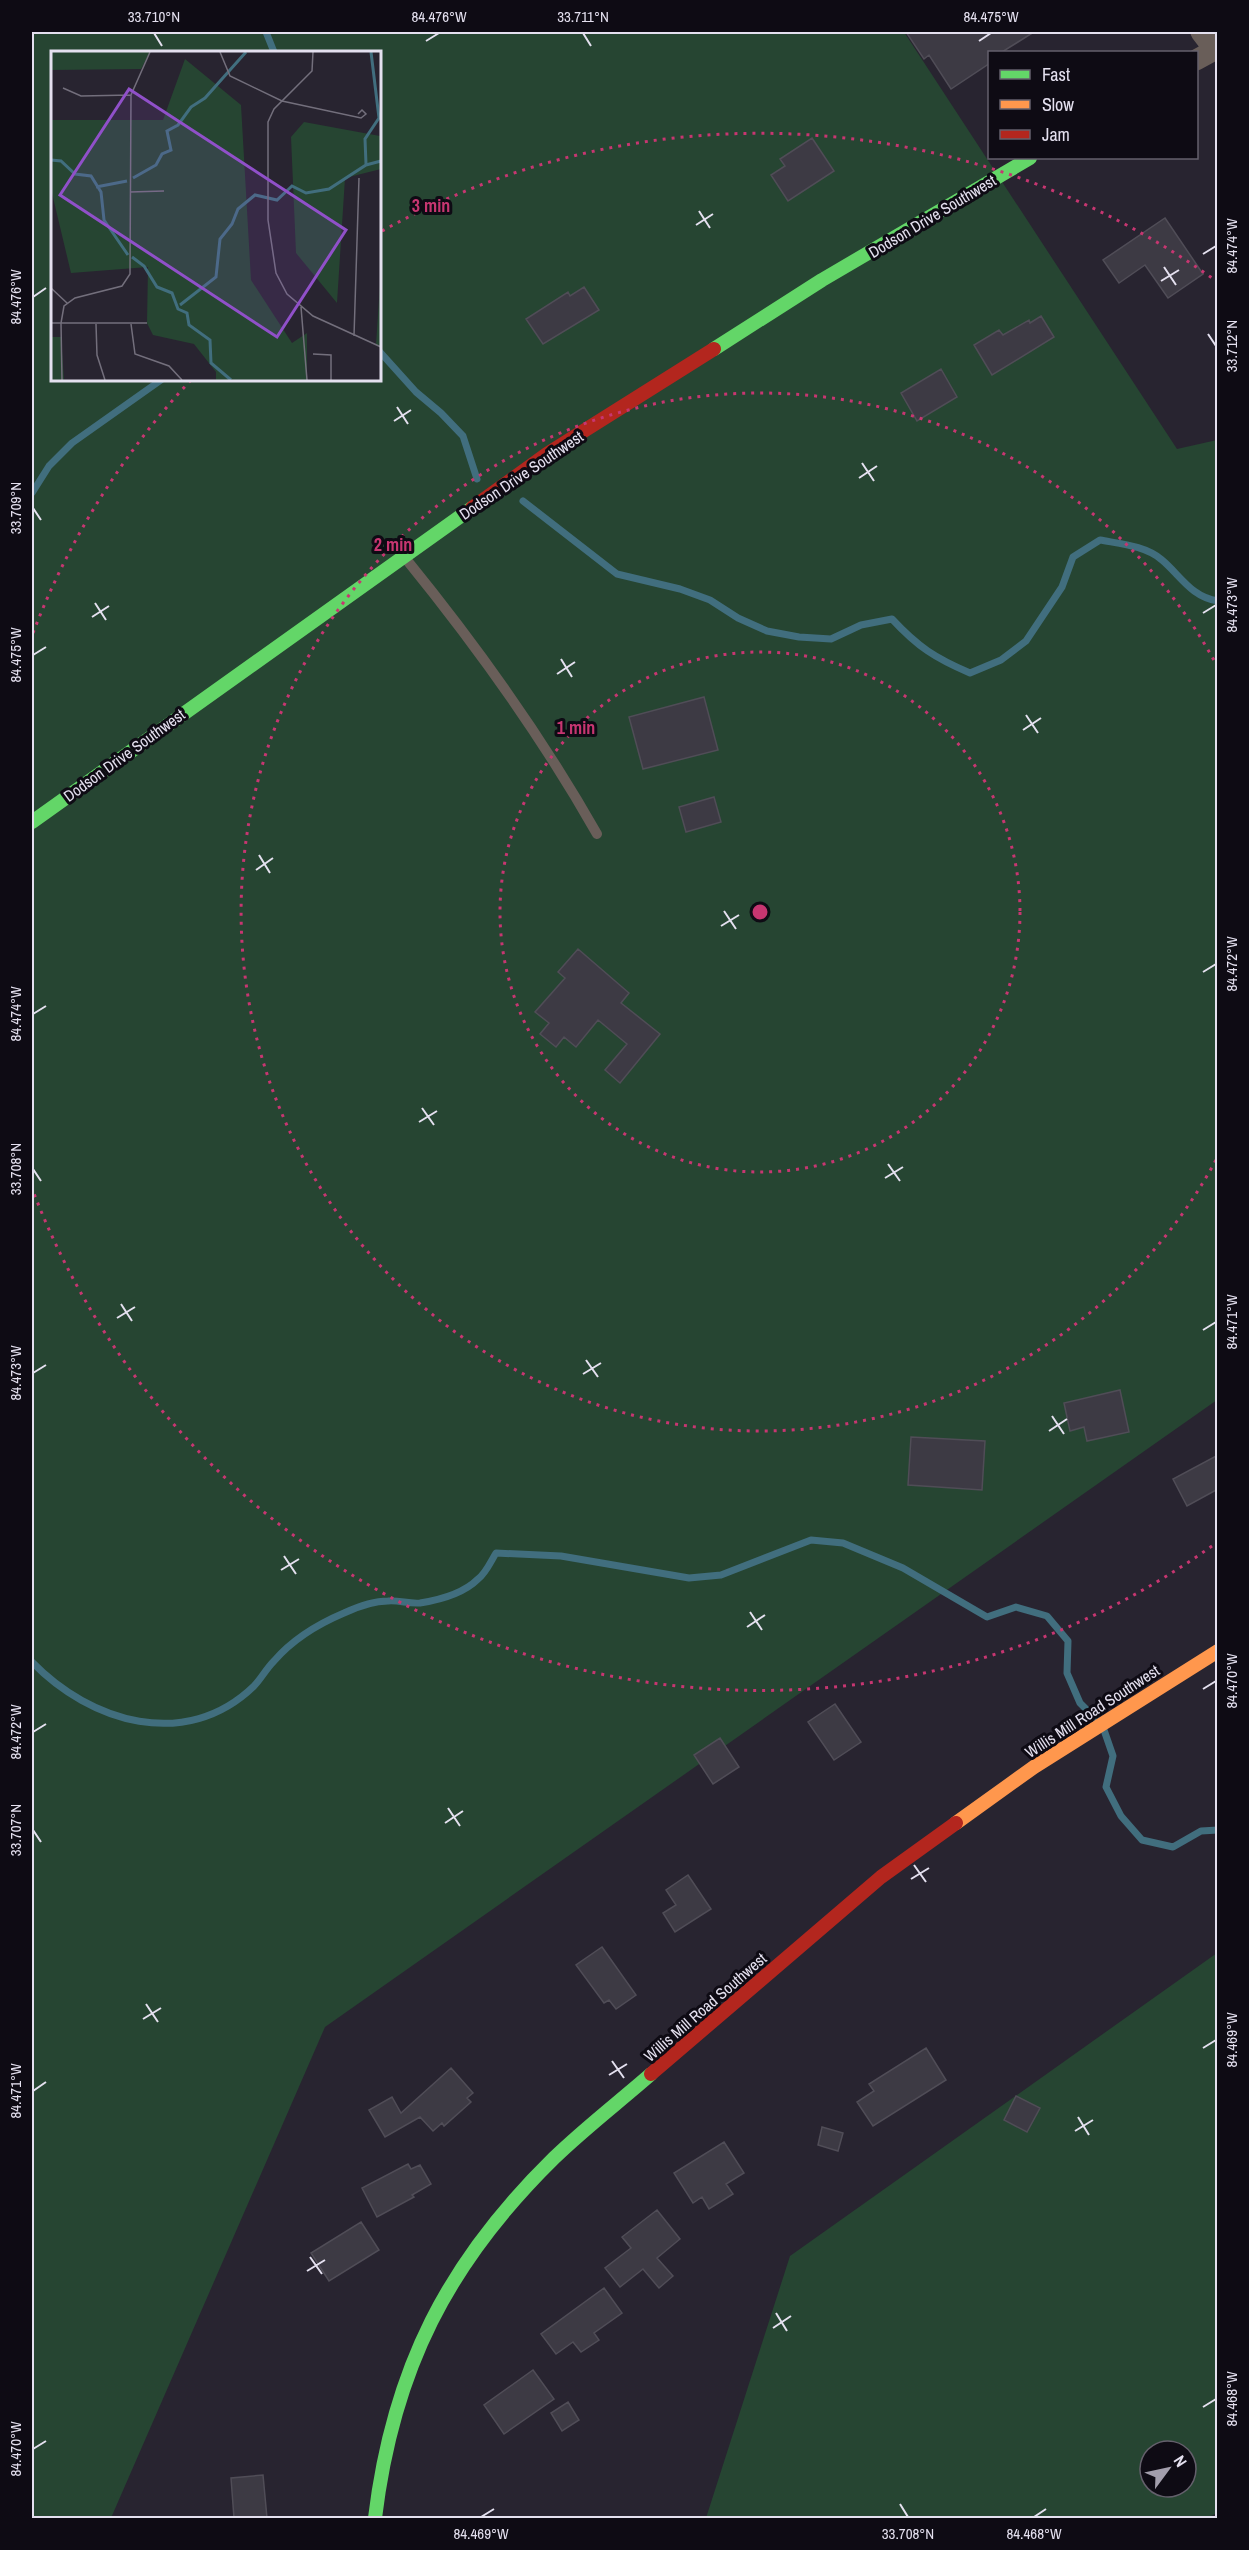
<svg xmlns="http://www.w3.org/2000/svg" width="1249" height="2550" font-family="'Archivo Narrow',sans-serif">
<rect width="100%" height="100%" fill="#282430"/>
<path fill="#264532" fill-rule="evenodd" d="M 32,32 L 904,32 L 1177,449 L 1217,440 L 1217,1400 L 325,2027 L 111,2518 L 32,2518 ZM 52,52 L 380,52 L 380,380 L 52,380 Z
M 1217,1953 L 1217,2513 L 1207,2518 L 706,2518 L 790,2256 ZM 1150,2451 L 1186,2451 L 1186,2487 L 1150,2487 Z"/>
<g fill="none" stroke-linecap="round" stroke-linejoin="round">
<path stroke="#416e7e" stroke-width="7" d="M 266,32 L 274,52
M 380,352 L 416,392 L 441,413 L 463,436 L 477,479
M 32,493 L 49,466 L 72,443 L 161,380
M 523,501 L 617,574 L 680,589 L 710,600 L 738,618 L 767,631 L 799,637 L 831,639 L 861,625 L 892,619 C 918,647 935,658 970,673 L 1001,660 L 1026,641 L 1062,587 L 1073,557 L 1100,540 C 1121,544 1146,546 1162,560 C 1180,575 1191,597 1218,601
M 32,1662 C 90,1722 186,1752 254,1686 C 261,1679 266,1669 274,1661 C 293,1639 318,1624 344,1613 C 357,1607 374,1601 388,1601 C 399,1600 409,1604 420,1603 C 439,1600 464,1593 478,1579 C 486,1573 491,1561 496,1553 L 561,1556 L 689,1578 L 721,1575 L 811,1540 L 843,1543 L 903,1568 L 987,1617 L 1016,1607 L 1047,1616 L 1068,1641 L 1067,1673 L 1080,1703 L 1096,1719
M 1104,1730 L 1113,1756 L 1106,1787 L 1121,1816 L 1142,1840 L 1173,1847 L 1201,1831 L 1218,1830"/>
</g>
<path fill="#3d3a44" stroke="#504d57" stroke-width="1.5" d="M 906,32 L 1034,32 L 1002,52 L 990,52 L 990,63 L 951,89 L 929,55 L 924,59 Z
M 812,138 L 834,171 L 788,201 L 771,175 L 785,166 L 780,159 Z
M 1165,218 L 1203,274 L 1168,298 L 1145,265 L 1119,283 L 1103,260 Z
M 584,287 L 599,310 L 543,344 L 526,319 L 568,292 L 570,296 Z
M 1041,316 L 1054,337 L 992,375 L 974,345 L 999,330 L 1003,335 L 1029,320 L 1030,323 Z
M 941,369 L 957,397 L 917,421 L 901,393 Z
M 704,697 L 718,750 L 643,769 L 629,717 Z
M 714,797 L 721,822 L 686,832 L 679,807 Z
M 578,949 L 629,993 L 621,1003 L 660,1034 L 620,1083 L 605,1070 L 627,1044 L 598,1020 L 576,1047 L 564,1037 L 556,1047 L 540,1034 L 549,1023 L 535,1012 L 565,978 L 558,972 Z
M 1120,1390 L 1129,1432 L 1087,1441 L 1084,1427 L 1070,1431 L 1064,1403 Z
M 911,1437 L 985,1441 L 982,1490 L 908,1485 Z
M 1218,1455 L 1218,1489 L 1187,1506 L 1173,1479 Z
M 835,1704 L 861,1742 L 834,1760 L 808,1722 Z
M 720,1738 L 739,1767 L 713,1784 L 694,1755 Z
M 688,1875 L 711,1909 L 675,1932 L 663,1913 L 676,1905 L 666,1890 Z
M 602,1947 L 636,1995 L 616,2009 L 609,2000 L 604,2003 L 576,1965 Z
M 926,2048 L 946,2080 L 873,2126 L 857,2102 L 874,2091 L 869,2084 Z
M 451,2068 L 473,2093 L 467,2098 L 471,2102 L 444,2126 L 442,2123 L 433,2131 L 420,2117 L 385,2137 L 369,2110 L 392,2097 L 401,2113 Z
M 1016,2096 L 1040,2108 L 1027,2132 L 1004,2120 Z
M 822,2127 L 843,2133 L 838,2151 L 818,2145 Z
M 724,2142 L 744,2173 L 726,2184 L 733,2194 L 709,2209 L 702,2197 L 693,2203 L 674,2173 Z
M 408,2164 L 411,2169 L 420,2165 L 431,2184 L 412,2195 L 414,2197 L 377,2217 L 362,2188 Z
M 657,2210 L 680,2239 L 657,2258 L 673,2276 L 659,2288 L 643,2269 L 620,2287 L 605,2268 L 631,2248 L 622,2237 Z
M 361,2222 L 379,2250 L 329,2281 L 311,2253 Z
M 604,2288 L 622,2313 L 594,2333 L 599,2340 L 581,2352 L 573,2342 L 556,2354 L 541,2334 Z
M 533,2370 L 554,2399 L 504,2434 L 484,2405 Z
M 568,2402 L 579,2420 L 562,2431 L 551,2413 Z
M 263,2475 L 267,2518 L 234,2518 L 231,2478 Z"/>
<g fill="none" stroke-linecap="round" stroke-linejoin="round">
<path stroke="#695e59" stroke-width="10" d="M 406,559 C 476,645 542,737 597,834"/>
<path stroke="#695e59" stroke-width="21" d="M 1201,32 L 1214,49
M 1196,60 L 1218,48"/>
<path stroke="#63d668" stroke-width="14" d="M 714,349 L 822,280 L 1030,158
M 32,822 L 472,508
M 375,2518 C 393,2369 448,2262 554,2158 C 585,2128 619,2102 651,2074"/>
<path stroke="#ff974d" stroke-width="14" d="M 956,1823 L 1034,1767 L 1218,1651"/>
<path stroke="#b3261e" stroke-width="14" d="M 472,508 L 547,454 L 714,349
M 651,2074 L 881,1877 L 956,1823"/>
</g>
<path fill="none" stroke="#e4e0ef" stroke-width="2" d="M 154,33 L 162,46M 583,33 L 591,46M 426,41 L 439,33M 979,41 L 991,33M 699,211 L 710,228M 696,225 L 713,214M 1203,254 L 1216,246M 1164,267 L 1176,285M 1161,281 L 1179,270M 33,297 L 46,288M 1208,334 L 1216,346M 397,407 L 408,424M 394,421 L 411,410M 862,463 L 874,481M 859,478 L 877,466M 33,508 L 41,520M 95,603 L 106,620M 1203,613 L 1216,605M 92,617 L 109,606M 33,655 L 46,647M 561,659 L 572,677M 557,674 L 575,662M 1026,715 L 1038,733M 1023,730 L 1041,718M 259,855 L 270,873M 256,870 L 273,858M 724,911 L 736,929M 721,926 L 739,915M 1203,972 L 1216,964M 33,1014 L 46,1006M 422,1108 L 434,1125M 419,1122 L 437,1111M 888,1164 L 900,1181M 33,1169 L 41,1181M 885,1178 L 903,1167M 121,1304 L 132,1321M 117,1318 L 135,1307M 1203,1330 L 1216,1322M 586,1360 L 598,1377M 33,1373 L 46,1365M 583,1374 L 601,1363M 1052,1416 L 1064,1434M 1049,1431 L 1067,1419M 284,1556 L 296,1574M 281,1570 L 299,1559M 750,1612 L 762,1630M 747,1627 L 765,1615M 1203,1689 L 1216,1681M 33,1732 L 46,1724M 448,1808 L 460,1826M 445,1823 L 463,1811M 33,1830 L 41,1842M 914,1865 L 926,1882M 911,1879 L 929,1868M 146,2004 L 158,2022M 143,2019 L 161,2008M 1203,2048 L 1216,2040M 612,2061 L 624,2078M 609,2075 L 627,2064M 33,2091 L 46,2082M 1078,2117 L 1089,2135M 1075,2131 L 1093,2120M 310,2257 L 322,2274M 307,2271 L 325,2260M 776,2313 L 787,2331M 773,2328 L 791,2316M 1203,2407 L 1216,2399M 33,2449 L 46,2441M 900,2504 L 908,2517M 481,2517 L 494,2509M 1034,2517 L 1046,2509"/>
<g fill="none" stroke="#c73671" stroke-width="3" stroke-dasharray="3 6">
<circle cx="760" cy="912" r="260"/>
<path d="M1216 1160A519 519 0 1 1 1216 664"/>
<path d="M1212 1546A779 779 0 0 1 33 1191M33 633A779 779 0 0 1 190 381M382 231A779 779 0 0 1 1212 278"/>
</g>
<g text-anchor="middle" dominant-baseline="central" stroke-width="6" stroke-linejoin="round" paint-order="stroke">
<g font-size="16" fill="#e4e0ef" stroke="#0e0b14">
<text transform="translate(932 216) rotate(-31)">Dodson Drive Southwest</text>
<text transform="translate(521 475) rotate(-34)">Dodson Drive Southwest</text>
<text transform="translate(124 755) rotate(-36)">Dodson Drive Southwest</text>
<text transform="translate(1092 1711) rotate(-33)">Willis Mill Road Southwest</text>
<text transform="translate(705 2007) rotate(-41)">Willis Mill Road Southwest</text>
</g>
</g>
<g transform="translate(51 51)">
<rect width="330" height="330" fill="#282430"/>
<path d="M 0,1 L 99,1 L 90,18 L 0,19 ZM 134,8 L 190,54 L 200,229 L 241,292 L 256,282 L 256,329 L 165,329 L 165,321 L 143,293 L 102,284 L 96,272 L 97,216 L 20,222 L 0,138 L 0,69 L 112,69 ZM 253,71 L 329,85 L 330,76 L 330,118 L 294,127 L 286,252 L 245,202 L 240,86 ZM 330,218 L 330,297 L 325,294 ZM 0,286 L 10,286 L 13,329 L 0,329 Z" fill="#264532"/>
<path fill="none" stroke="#416e7e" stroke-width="3" d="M 0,109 L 10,110 L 24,123 L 40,125 L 50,141 L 53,169 L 77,204M 315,113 L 314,88 L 328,67 L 320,1M 82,127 L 105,114 L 111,103 L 120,99 L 116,80 L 127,74 L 140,56 L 154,47 L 195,1M 45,136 L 76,130M 81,206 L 93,215 L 106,236 L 121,242 L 127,258 L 136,262 L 138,274 L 159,289 L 160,312 L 180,329M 129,254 L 165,226 L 169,188 L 181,173 L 187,158 L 204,144 L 226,149 L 241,135 L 255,142 L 278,138 L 315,114 L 330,110"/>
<path fill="none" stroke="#736f7c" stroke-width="1.5" d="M 169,1 L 179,25 L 231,50 L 310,67 L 315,63 L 311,59 L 307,63M 262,1 L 261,20 L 223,58 L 217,71 L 217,169 L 225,222 L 236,243 L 262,265 L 330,296M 12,37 L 30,45 L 80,44M 79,141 L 113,140M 0,237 L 16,252M 250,256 L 256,329M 0,272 L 96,272M 45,273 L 46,304 L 54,329M 80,273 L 84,303 L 118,315 L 131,329M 303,285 L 308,127M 262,303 L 280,304 L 280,329M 11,329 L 10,272 L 13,255 L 24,247 L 71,235 L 79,223 L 80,44 L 99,1"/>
<path fill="#9050c9" fill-opacity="0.15" stroke="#9050c9" stroke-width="3" d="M 78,38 L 295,179 L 226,286 L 9,144 Z"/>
<rect width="330" height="330" fill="none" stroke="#e4e0ef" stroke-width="3"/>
</g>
<circle cx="760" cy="912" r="9" fill="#c73671" stroke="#0e0b14" stroke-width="3"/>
<g font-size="18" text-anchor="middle" font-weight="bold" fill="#c73671" stroke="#0e0b14" stroke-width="6" stroke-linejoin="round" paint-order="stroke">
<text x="431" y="212">3 min</text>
<text x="393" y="551">2 min</text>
<text x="576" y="734">1 min</text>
</g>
<rect width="1249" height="2550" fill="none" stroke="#0e0b14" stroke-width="66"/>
<rect x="988" y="51" width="210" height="108" fill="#0e0b14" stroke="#64606c" stroke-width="1.5"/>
<rect x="1000" y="70" width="30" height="9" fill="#63d668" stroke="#64606c" stroke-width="1.5"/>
<text x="1042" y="81" font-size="18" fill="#e4e0ef">Fast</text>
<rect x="1000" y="100" width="30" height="9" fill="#ff974d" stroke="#64606c" stroke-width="1.5"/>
<text x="1042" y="111" font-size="18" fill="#e4e0ef">Slow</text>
<rect x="1000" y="130" width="30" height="9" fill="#b3261e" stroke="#64606c" stroke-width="1.5"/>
<text x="1042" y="141" font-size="18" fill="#e4e0ef">Jam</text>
<g transform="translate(1168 2469) rotate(57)"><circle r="28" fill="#0e0b14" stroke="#64606c" stroke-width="1.5"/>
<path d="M0-4.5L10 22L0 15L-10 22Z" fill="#a29eac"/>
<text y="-9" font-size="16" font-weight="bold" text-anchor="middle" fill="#e4e0ef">N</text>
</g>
<rect x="33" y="33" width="1183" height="2484" fill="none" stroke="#e4e0ef" stroke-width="2"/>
<g font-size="15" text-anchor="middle" fill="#e4e0ef">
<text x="154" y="22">33.710°N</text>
<text x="439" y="22">84.476°W</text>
<text x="583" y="22">33.711°N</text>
<text x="991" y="22">84.475°W</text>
<text transform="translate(1232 246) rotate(-90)" y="5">84.474°W</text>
<text transform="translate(16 297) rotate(-90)" y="5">84.476°W</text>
<text transform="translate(1232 346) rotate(-90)" y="5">33.712°N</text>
<text transform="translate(16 508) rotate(-90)" y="5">33.709°N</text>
<text transform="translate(1232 605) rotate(-90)" y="5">84.473°W</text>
<text transform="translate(16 655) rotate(-90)" y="5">84.475°W</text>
<text transform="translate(1232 964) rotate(-90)" y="5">84.472°W</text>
<text transform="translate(16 1014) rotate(-90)" y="5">84.474°W</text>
<text transform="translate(16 1169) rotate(-90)" y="5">33.708°N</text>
<text transform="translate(1232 1322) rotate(-90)" y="5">84.471°W</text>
<text transform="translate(16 1373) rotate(-90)" y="5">84.473°W</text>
<text transform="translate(1232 1681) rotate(-90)" y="5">84.470°W</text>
<text transform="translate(16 1732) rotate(-90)" y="5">84.472°W</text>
<text transform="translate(16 1830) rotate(-90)" y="5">33.707°N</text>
<text transform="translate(1232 2040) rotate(-90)" y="5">84.469°W</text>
<text transform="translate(16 2091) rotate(-90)" y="5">84.471°W</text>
<text transform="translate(1232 2399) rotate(-90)" y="5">84.468°W</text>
<text transform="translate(16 2449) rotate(-90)" y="5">84.470°W</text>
<text x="481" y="2539">84.469°W</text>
<text x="908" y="2539">33.708°N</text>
<text x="1034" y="2539">84.468°W</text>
</g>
</svg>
